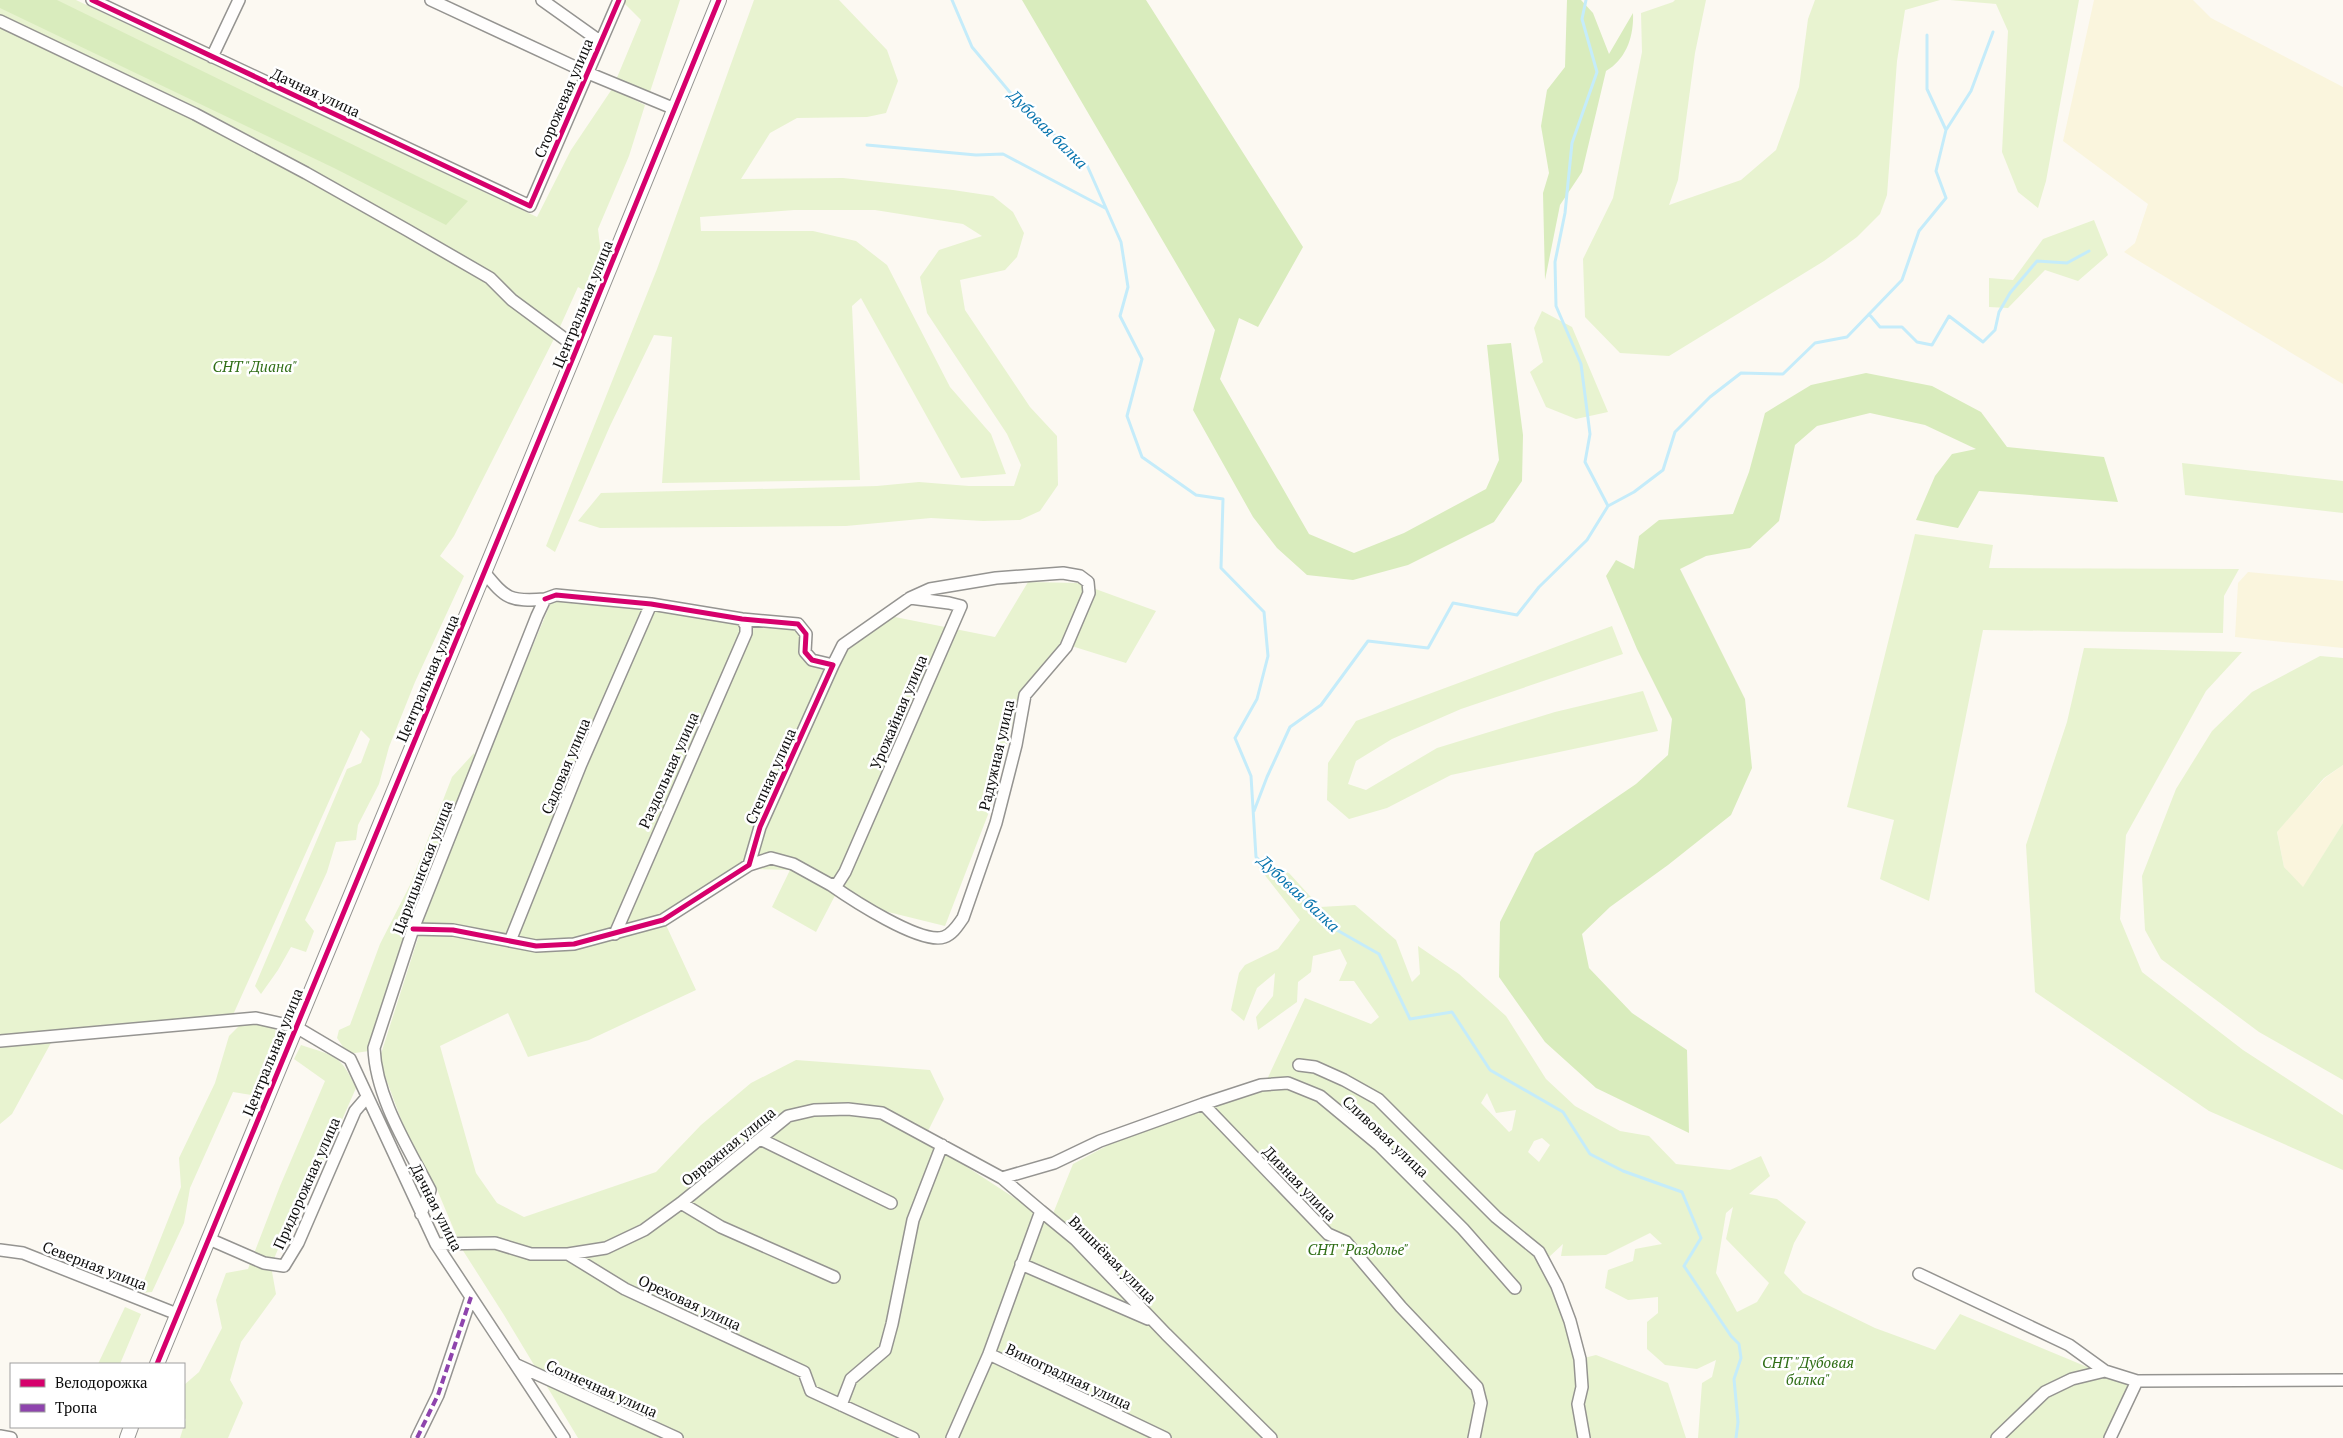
<svg xmlns="http://www.w3.org/2000/svg" width="2343" height="1438" font-family="'PT Serif',serif">
<rect width="100%" height="100%" fill="#fcf9f2"/>
<path fill="#faf5dd" d="M 2094,0 L 2193,0 L 2211,18 L 2343,87 L 2343,384 L 2124,252 L 2135,243 L 2148,204 L 2063,141 Z
M 2248,572 L 2343,581 L 2343,648 L 2235,637 L 2238,583 Z
M 2343,765 L 2343,823 L 2303,888 L 2284,867 L 2277,831 L 2325,778 Z"/>
<path fill="#e8f3d0" fill-rule="evenodd" d="M 0,0 L 76,0 L 537,217 L 571,150 L 612,89 L 645,105 L 629,156 L 598,229 L 602,262 L 585,291 L 578,287 L 559,329 L 454,536 L 440,556 L 464,576 L 415,682 L 389,747 L 379,784 L 358,825 L 356,840 L 336,842 L 327,872 L 305,920 L 314,931 L 306,952 L 291,947 L 278,970 L 261,994 L 255,986 L 347,769 L 361,763 L 370,739 L 361,730 L 228,1026 L 52,1041 L 12,1114 L 0,1124 Z
M 624,0 L 680,0 L 649,95 L 616,80 L 641,20 L 623,2 Z
M 754,0 L 839,0 L 887,50 L 898,81 L 886,113 L 867,117 L 797,118 L 770,133 L 741,179 L 843,178 L 953,190 L 993,196 L 1013,212 L 1024,233 L 1017,257 L 1005,270 L 960,280 L 965,310 L 1030,407 L 1057,436 L 1058,485 L 1040,511 L 1020,520 L 983,521 L 931,518 L 846,526 L 600,528 L 578,521 L 601,493 L 877,486 L 919,482 L 969,486 L 1014,486 L 1021,465 L 1007,434 L 927,313 L 920,277 L 939,250 L 982,236 L 963,224 L 875,210 L 794,210 L 700,217 L 701,231 L 813,231 L 856,241 L 887,265 L 950,387 L 991,434 L 1006,474 L 961,478 L 861,298 L 852,306 L 860,480 L 662,483 L 672,337 L 654,335 L 610,426 L 555,552 L 546,546 L 657,269 Z
M 1675,0 L 1706,0 L 1695,53 L 1678,180 L 1669,205 L 1741,180 L 1776,150 L 1799,87 L 1808,19 L 1815,0 L 1940,0 L 1905,10 L 1897,61 L 1887,195 L 1880,214 L 1857,237 L 1824,261 L 1669,356 L 1620,353 L 1585,317 L 1583,259 L 1613,198 L 1642,52 L 1641,13 L 1673,2 Z
M 1950,0 L 2079,0 L 2046,181 L 2038,208 L 2018,192 L 2002,152 L 2008,31 L 1996,4 Z
M 2094,220 L 2108,255 L 2078,281 L 2045,270 L 2008,308 L 1989,307 L 1989,278 L 2013,280 L 2043,239 Z
M 1542,311 L 1572,327 L 1608,412 L 1576,419 L 1546,407 L 1530,372 L 1543,362 L 1534,328 Z
M 2182,463 L 2343,481 L 2343,513 L 2185,495 Z
M 1915,534 L 1993,545 L 1989,568 L 2239,569 L 2224,596 L 2223,633 L 1983,630 L 1929,901 L 1880,879 L 1894,820 L 1847,807 Z
M 1028,582 L 1079,583 L 1156,611 L 1126,663 L 1062,643 L 1028,683 L 1016,710 L 989,812 L 945,926 L 884,911 L 840,886 L 816,932 L 772,907 L 790,870 L 750,869 L 666,925 L 696,990 L 589,1040 L 528,1057 L 508,1013 L 440,1046 L 476,1173 L 497,1203 L 524,1217 L 656,1172 L 701,1125 L 751,1083 L 796,1060 L 930,1070 L 944,1099 L 923,1141 L 964,1165 L 1050,1221 L 1073,1164 L 1123,1137 L 1264,1086 L 1305,998 L 1371,1024 L 1379,1017 L 1354,981 L 1339,981 L 1347,963 L 1340,949 L 1313,956 L 1311,972 L 1298,982 L 1297,1002 L 1258,1030 L 1256,1017 L 1273,996 L 1275,973 L 1257,988 L 1244,1021 L 1231,1010 L 1239,973 L 1245,965 L 1278,949 L 1300,920 L 1256,864 L 1289,873 L 1320,907 L 1355,905 L 1396,940 L 1412,982 L 1420,974 L 1418,946 L 1459,974 L 1506,1016 L 1546,1079 L 1575,1106 L 1620,1131 L 1649,1136 L 1676,1164 L 1730,1170 L 1761,1156 L 1770,1176 L 1749,1194 L 1777,1199 L 1806,1222 L 1794,1243 L 1784,1273 L 1803,1293 L 1875,1328 L 1935,1350 L 1960,1314 L 2133,1386 L 2107,1438 L 1698,1438 L 1702,1383 L 1712,1377 L 1716,1360 L 1697,1369 L 1665,1365 L 1647,1349 L 1647,1322 L 1658,1313 L 1658,1297 L 1628,1300 L 1605,1288 L 1608,1270 L 1633,1261 L 1635,1249 L 1662,1244 L 1650,1233 L 1606,1255 L 1561,1256 L 1563,1244 L 1548,1258 L 1584,1358 L 1596,1355 L 1668,1383 L 1686,1438 L 578,1438 L 504,1315 L 462,1249 L 436,1187 L 409,1141 L 379,1060 L 418,938 L 423,918 L 481,770 L 554,595 L 801,630 L 802,660 L 836,667 L 849,642 L 874,630 L 890,616 L 995,637 ZM 1487,1093 L 1496,1113 L 1516,1110 L 1512,1130 L 1509,1132 L 1481,1103 ZM 1542,1138 L 1550,1145 L 1539,1162 L 1528,1152 L 1534,1141 ZM 1733,1207 L 1726,1239 L 1769,1283 L 1757,1302 L 1737,1312 L 1716,1273 L 1726,1213 Z
M 1612,626 L 1623,654 L 1461,709 L 1392,739 L 1356,761 L 1348,784 L 1366,790 L 1437,748 L 1555,712 L 1643,691 L 1658,731 L 1451,775 L 1387,808 L 1349,819 L 1327,800 L 1328,763 L 1356,721 Z
M 2084,648 L 2242,652 L 2206,691 L 2126,835 L 2120,919 L 2142,972 L 2243,1050 L 2343,1115 L 2343,1170 L 2209,1111 L 2035,992 L 2026,845 L 2067,722 Z
M 2320,656 L 2343,658 L 2343,765 L 2324,778 L 2277,832 L 2284,867 L 2303,887 L 2343,823 L 2343,1080 L 2259,1032 L 2161,959 L 2145,930 L 2142,876 L 2176,789 L 2212,731 L 2252,692 Z
M 474,753 L 477,765 L 369,1051 L 348,1054 L 337,1038 L 339,1030 L 350,1025 L 380,944 L 410,885 L 452,777 Z
M 245,1020 L 252,1020 L 275,1029 L 278,1043 L 257,1096 L 233,1092 L 190,1188 L 184,1223 L 152,1292 L 139,1293 L 181,1187 L 179,1158 L 215,1083 L 229,1036 Z
M 301,1045 C 335,1056 341,1055 356,1088 L 309,1195 L 300,1196 L 271,1266 L 276,1294 L 241,1342 L 230,1380 L 243,1403 L 228,1438 L 180,1438 L 186,1419 L 184,1418 L 184,1385 L 199,1372 L 222,1328 L 216,1300 L 226,1273 L 248,1269 L 280,1186 L 325,1081 L 294,1059 Z
M 125,1307 L 141,1314 L 120,1364 L 98,1364 Z"/>
<path fill="#d9ecbd" d="M 0,0 L 57,0 L 468,201 L 446,225 L 334,168 L 0,8 Z
M 1022,0 L 1146,0 L 1303,247 L 1258,327 L 1239,318 L 1220,379 L 1309,534 L 1354,553 L 1404,533 L 1486,489 L 1499,460 L 1487,345 L 1511,343 L 1523,435 L 1522,481 L 1494,522 L 1408,565 L 1353,580 L 1307,575 L 1277,548 L 1253,517 L 1193,410 L 1215,330 Z
M 1567,0 L 1581,0 L 1593,13 L 1609,54 L 1633,13 C 1634,37 1626,59 1606,71 L 1582,172 L 1560,205 L 1545,280 L 1543,193 L 1549,173 L 1541,126 L 1547,90 L 1565,67 Z
M 1866,373 L 1932,386 L 1981,412 L 2007,447 L 2104,457 L 2118,502 L 1979,491 L 1958,528 L 1916,520 L 1935,476 L 1952,454 L 1976,449 L 1925,425 L 1870,413 L 1817,426 L 1795,445 L 1779,521 L 1750,548 L 1706,556 L 1680,569 L 1745,699 L 1752,768 L 1731,815 L 1668,865 L 1610,907 L 1582,934 L 1589,968 L 1632,1013 L 1687,1050 L 1689,1133 L 1596,1088 L 1545,1042 L 1499,977 L 1500,922 L 1535,853 L 1636,784 L 1668,755 L 1672,719 L 1637,649 L 1606,576 L 1616,560 L 1634,569 L 1639,536 L 1659,520 L 1733,514 L 1749,472 L 1765,413 L 1811,385 Z"/>
<g fill="none" stroke-linecap="round" stroke-linejoin="round">
<path stroke="#c5ecfa" stroke-width="3" d="M 952,0 L 972,47 L 1019,103 L 1086,163 L 1121,242 L 1128,287 L 1120,316 L 1142,359 L 1127,416 L 1142,457 L 1196,495 L 1223,499 L 1221,568 L 1264,612 L 1268,656 L 1257,699 L 1235,738 L 1251,776 L 1256,857 L 1335,929 L 1379,954 L 1410,1019 L 1452,1012 L 1490,1070 L 1563,1112 L 1590,1154 L 1623,1171 L 1682,1192 L 1701,1238 L 1684,1266 L 1731,1336 L 1739,1344 L 1741,1358 L 1734,1379 L 1738,1422 L 1736,1438
M 1946,130 L 1971,91 L 1993,32
M 867,145 L 976,155 L 1003,154 L 1105,208
M 1869,314 L 1880,327 L 1902,327 L 1917,342 L 1932,345 L 1949,316 L 1983,342 L 1995,330 L 1999,312 L 2010,293 L 2037,261 L 2067,263 L 2089,251
M 1608,506 L 1634,492 L 1663,470 L 1675,432 L 1710,397 L 1741,373 L 1783,374 L 1815,343 L 1847,337 L 1902,280 L 1919,231 L 1946,198 L 1936,171 L 1946,130 L 1927,89 L 1927,35
M 1254,811 L 1267,777 L 1290,727 L 1321,705 L 1368,641 L 1428,648 L 1453,603 L 1517,615 L 1539,587 L 1587,540 L 1608,506 L 1585,462 L 1590,434 L 1581,364 L 1556,306 L 1555,262 L 1565,213 L 1572,143 L 1597,72 L 1582,19 L 1586,0"/>
<defs>
<path id="minor" d="M 92,0 L 530,206 L 619,0
M 431,0 L 588,73 L 675,109
M 542,0 L 601,42
M 0,21 L 195,114 L 306,173 L 407,230 L 490,278 L 512,300 L 577,348
M 212,57 L 239,0
M 749,865 L 771,858 L 793,864 L 831,885 L 838,883 L 845,872 L 961,606 L 949,603 L 910,598 L 843,645 L 833,665
M 831,885 C 851,899 921,945 944,937 C 953,934 958,925 963,918 L 996,823 L 1016,745 L 1025,695 L 1066,647 L 1089,593 L 1088,582 L 1080,576 L 1063,573 L 996,578 L 930,589 L 910,598
M 413,929 L 453,930 L 536,946 L 574,944 L 663,920 L 749,865 L 760,827 L 833,665 L 812,660 L 805,652 L 806,634 L 798,624 L 742,619 L 651,604 L 556,595 L 545,599
M 615,934 L 746,633 L 746,626 L 742,619
M 510,941 L 581,764 L 651,604
M 0,1041 L 256,1018 L 296,1027 L 350,1059 L 436,1244 L 564,1438
M 1299,1065 L 1315,1067 L 1344,1080 L 1378,1099 L 1496,1217 L 1539,1252 L 1557,1286 L 1570,1321 L 1580,1359 L 1582,1387 L 1578,1404 L 1584,1438
M 1203,1104 L 1261,1085 L 1288,1083 L 1320,1096 L 1379,1145 L 1463,1229 L 1515,1288
M 760,1139 L 891,1203
M 1002,1178 L 1054,1163 L 1100,1141 L 1203,1104 L 1328,1234 L 1346,1242 L 1401,1307 L 1477,1387 L 1481,1403 L 1474,1438
M 681,1203 L 721,1227 L 834,1277
M 421,1214 L 430,1190 C 408,1147 376,1098 374,1048 L 413,929 L 537,616 L 545,599 C 510,602 506,599 484,572
M 209,1239 L 264,1263 L 284,1266 L 298,1243 L 355,1111 L 367,1097
M 436,1244 L 495,1243 L 531,1254 L 568,1254 L 625,1289 L 804,1372 L 811,1391 L 913,1438
M 0,1250 L 23,1253 L 177,1314
M 568,1254 L 606,1248 L 644,1230 L 681,1203 L 788,1116 L 814,1110 L 848,1109 L 882,1113 L 1002,1178 L 1041,1211
M 1021,1264 L 1148,1319
M 1919,1274 L 2069,1345 L 2105,1371 L 2137,1381 L 2343,1380
M 989,1354 L 1041,1211 L 1075,1239 L 1166,1334 L 1271,1438
M 517,1365 L 677,1438
M 841,1405 L 851,1379 L 885,1350 L 892,1324 L 913,1220 L 942,1145
M 0,1436 L 11,1438
M 417,1438 L 438,1395 L 471,1297
M 952,1438 L 989,1354 L 1165,1438
M 1997,1438 L 2045,1392 L 2072,1379 L 2105,1371
M 2110,1438 L 2137,1381"/>
<path id="tertiary" d="M 157,1364 L 577,348 L 719,0
M 127,1438 L 131,1427"/>
</defs>
<use href="#minor" stroke="#959491" stroke-width="14"/>
<use href="#tertiary" stroke="#959491" stroke-width="16"/>
<use href="#minor" stroke="#fffefd" stroke-width="11"/>
<use href="#tertiary" stroke="#fffefd" stroke-width="14"/>
<path stroke="#8e44ad" stroke-width="4" stroke-dasharray="8 4" stroke-linecap="butt" d="M 417,1438 L 438,1395 L 471,1297"/>
<defs>
<path id="cycleway" d="M 92,0 L 530,206 L 619,0
M 413,929 L 453,930 L 536,946 L 574,944 L 663,920 L 749,865 L 760,827 L 833,665 L 812,660 L 805,652 L 806,634 L 798,624 L 742,619 L 651,604 L 556,595 L 545,599
M 157,1364 L 577,348 L 719,0"/>
</defs>
<use href="#cycleway" stroke="#fff" stroke-width="8"/>
<use href="#cycleway" stroke="#d6006c" stroke-width="5"/>
</g>
<g text-anchor="middle" dominant-baseline="central" stroke-width="5" stroke-linejoin="round" paint-order="stroke">
<g font-size="15" fill="#0e0e0e" stroke="#fff">
<text transform="translate(316 92) rotate(25)">Дачная улица</text>
<text transform="translate(563 98) rotate(-67)">Сторожевая улица</text>
<text transform="translate(582 304) rotate(-68)">Центральная улица</text>
<text transform="translate(427 678) rotate(-67)">Центральная улица</text>
<text transform="translate(898 712) rotate(-67)">Урожайная улица</text>
<text transform="translate(996 755) rotate(-77)">Радужная улица</text>
<text transform="translate(565 766) rotate(-67)">Садовая улица</text>
<text transform="translate(668 770) rotate(-66)">Раздольная улица</text>
<text transform="translate(770 776) rotate(-66)">Степная улица</text>
<text transform="translate(422 867) rotate(-69)">Царицынская улица</text>
<text transform="translate(272 1052) rotate(-68)">Центральная улица</text>
<text transform="translate(1386 1136) rotate(43)">Сливовая улица</text>
<text transform="translate(728 1146) rotate(-39)">Овражная улица</text>
<text transform="translate(306 1183) rotate(-66)">Придорожная улица</text>
<text transform="translate(1300 1183) rotate(46)">Дивная улица</text>
<text transform="translate(437 1207) rotate(63)">Дачная улица</text>
<text transform="translate(1113 1259) rotate(45)">Вишнёвая улица</text>
<text transform="translate(95 1265) rotate(21)">Северная улица</text>
<text transform="translate(690 1302) rotate(25)">Ореховая улица</text>
<text transform="translate(1069 1376) rotate(25)">Виноградная улица</text>
<text transform="translate(602 1388) rotate(24)">Солнечная улица</text>
</g>
<g font-size="15" font-style="italic" fill="#306e17" stroke="#fff">
<text x="255" y="366">СНТ "Диана"</text>
<text x="1358" y="1249">СНТ "Раздолье"</text>
<text x="1808" y="1362">СНТ "Дубовая<tspan x="1808" dy="17">балка"</tspan></text>
</g>
<g font-size="16" font-style="italic" fill="#0975ae" stroke="#fff">
<text transform="translate(1048 129) rotate(45)">Дубовая балка</text>
<text transform="translate(1299 893) rotate(43)">Дубовая балка</text>
</g>
</g>
<rect x="10" y="1363" width="175" height="65" fill="#ffffff" stroke="#9f9f9f"/>
<rect x="20" y="1379" width="25" height="8" fill="#d6006c" stroke="#9f9f9f"/>
<text x="55" y="1388" font-size="15" fill="#0e0e0e">Велодорожка</text>
<rect x="20" y="1404" width="25" height="8" fill="#8e44ad" stroke="#9f9f9f"/>
<text x="55" y="1413" font-size="15" fill="#0e0e0e">Тропа</text>
</svg>
